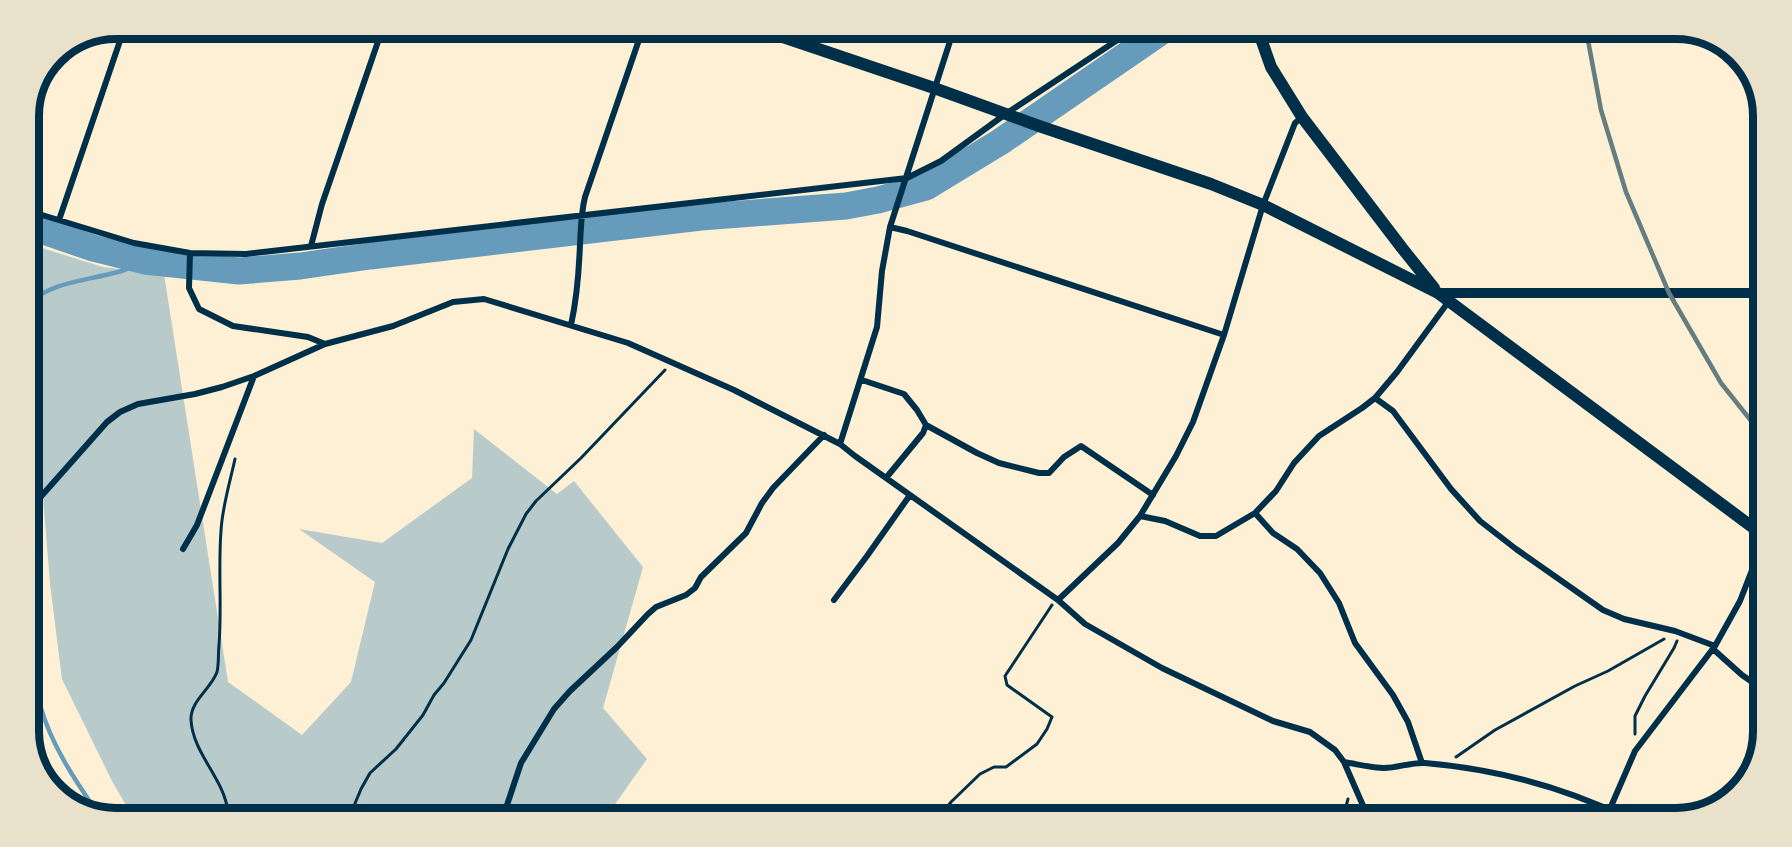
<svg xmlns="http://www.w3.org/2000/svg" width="1792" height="847" font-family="'PT Sans Narrow',sans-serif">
<rect width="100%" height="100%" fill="#fdf0d5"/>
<path fill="#b9caca" d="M 29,244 L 103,267 L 164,274 L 228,682 L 302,735 L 351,682 L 375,582 L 299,529 L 382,543 L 472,478 L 474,429 L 557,494 L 574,481 L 643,567 L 603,708 L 647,759 L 608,814 L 130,812 L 112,781 L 62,679 L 50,584 L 36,410 L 29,409 Z"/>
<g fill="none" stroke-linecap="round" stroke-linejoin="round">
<path stroke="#669bbc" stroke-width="4.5" d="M 29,303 C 53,282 84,281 114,273 C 125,271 135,265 145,261
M 29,650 C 32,668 35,687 40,705 C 51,744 74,779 97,812"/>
<path stroke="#669bbc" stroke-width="27" d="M 29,226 L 93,248 L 145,261 L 239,271 L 300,266 L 370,256 L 701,217 L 846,206 L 878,200 L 926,187 L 1000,142 L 1159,33"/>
<path stroke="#003049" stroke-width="3" d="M 29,705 L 48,779 L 51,786
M 1635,734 L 1635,716 L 1645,696 L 1674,648 L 1677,641
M 1456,757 L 1495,730 L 1575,686 L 1608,671 L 1664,639
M 228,812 C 224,778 193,754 191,720 C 190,701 211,689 217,672 C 219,664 218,654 219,645 C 222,607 218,569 221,531 C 222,508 230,482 235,459
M 351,813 L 361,789 L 370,773 L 396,749 L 423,715 L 434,695 L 444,683 L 471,640 L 508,549 L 526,514 L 536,501 L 581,458 L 665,370
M 941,815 L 951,802 L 980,774 L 994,767 L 1006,767 L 1037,744 L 1047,729 L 1052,717 L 1007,685 L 1005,676 L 1052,605
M 1343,817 L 1348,799"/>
<path stroke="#003049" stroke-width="6" d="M 29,211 L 134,243 L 190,253 L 246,254 L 907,178 L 941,161 L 1007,113 L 1128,33
M 59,220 L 124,29
M 890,227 L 907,231 L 1224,335
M 311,246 L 322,204 L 382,30
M 190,253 L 189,288 L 199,309 L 233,326 L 308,337 L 325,344
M 571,325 C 577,298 579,271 580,244 C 581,227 581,213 585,197 L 642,31
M 862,380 L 904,394 L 917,410 L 926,425 L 977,453 L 999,463 L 1039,473 L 1049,473 L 1064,457 L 1081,446 L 1153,495
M 1375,398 L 1393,411 L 1451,489 L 1480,521 L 1516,549 L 1603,610 L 1624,619 L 1675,631 L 1715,646
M 840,444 L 877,327 L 882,271 L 890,227 L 953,32
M 886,478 L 923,433 L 926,425
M 29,510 L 107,422 L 120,412 L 138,404 L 195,394 L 222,387 L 254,376 L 325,344 L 393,326 L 453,302 L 484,299 L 628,343 L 734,390 L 840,444 L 855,456 L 1058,600 L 1085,624 L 1162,668 L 1273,721 L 1310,732 L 1335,750 L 1344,762 L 1368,817
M 1255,513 L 1273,533 L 1297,549 L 1320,573 L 1339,603 L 1355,643 L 1393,695 L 1408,722 L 1422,763
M 1140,516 L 1165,521 L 1200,536 L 1216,536 L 1255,513 L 1276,491 L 1294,463 L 1319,436 L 1362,408 L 1375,398 L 1397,372 L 1449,301
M 183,549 L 197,525 L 254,376
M 834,600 L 867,556 L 910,495
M 1058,600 L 1118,543 L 1140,516 L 1176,456 L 1193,422 L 1224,335 L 1263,205 L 1295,123 L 1302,117
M 1713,649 L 1742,675 L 1758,686
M 1344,762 C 1357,764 1371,768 1384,768 C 1398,768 1411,762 1425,763 C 1494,769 1564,787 1627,818
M 504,814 L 521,763 L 554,709 L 570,691 L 617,647 L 648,614 L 656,607 L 686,595 L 695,588 L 701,577 L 746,533 L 762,503 L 773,488 L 824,435
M 1606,818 L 1635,751 L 1715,646 L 1740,601 L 1759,552"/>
<path stroke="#003049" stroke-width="10" d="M 1438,293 L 1761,293"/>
<path stroke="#003049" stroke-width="12" d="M 765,31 L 934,88 L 1039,126 L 1211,184 L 1263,205 L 1438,293 L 1759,532
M 1259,33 L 1271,67 L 1302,117 L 1402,248 L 1434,288"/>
<path stroke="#657d81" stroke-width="4.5" d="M 1587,35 L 1601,110 L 1626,192 L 1669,293 L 1721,383 L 1760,432"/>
</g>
<path d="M0 0H1792V847H0ZM116 39H1676A77 77 0 0 1 1753 116V731A77 77 0 0 1 1676 808H116A77 77 0 0 1 39 731V116A77 77 0 0 1 116 39Z" fill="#e9e1ca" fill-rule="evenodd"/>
<path fill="none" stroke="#003049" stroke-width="8" d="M116 39H1676A77 77 0 0 1 1753 116V731A77 77 0 0 1 1676 808H116A77 77 0 0 1 39 731V116A77 77 0 0 1 116 39Z"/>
</svg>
